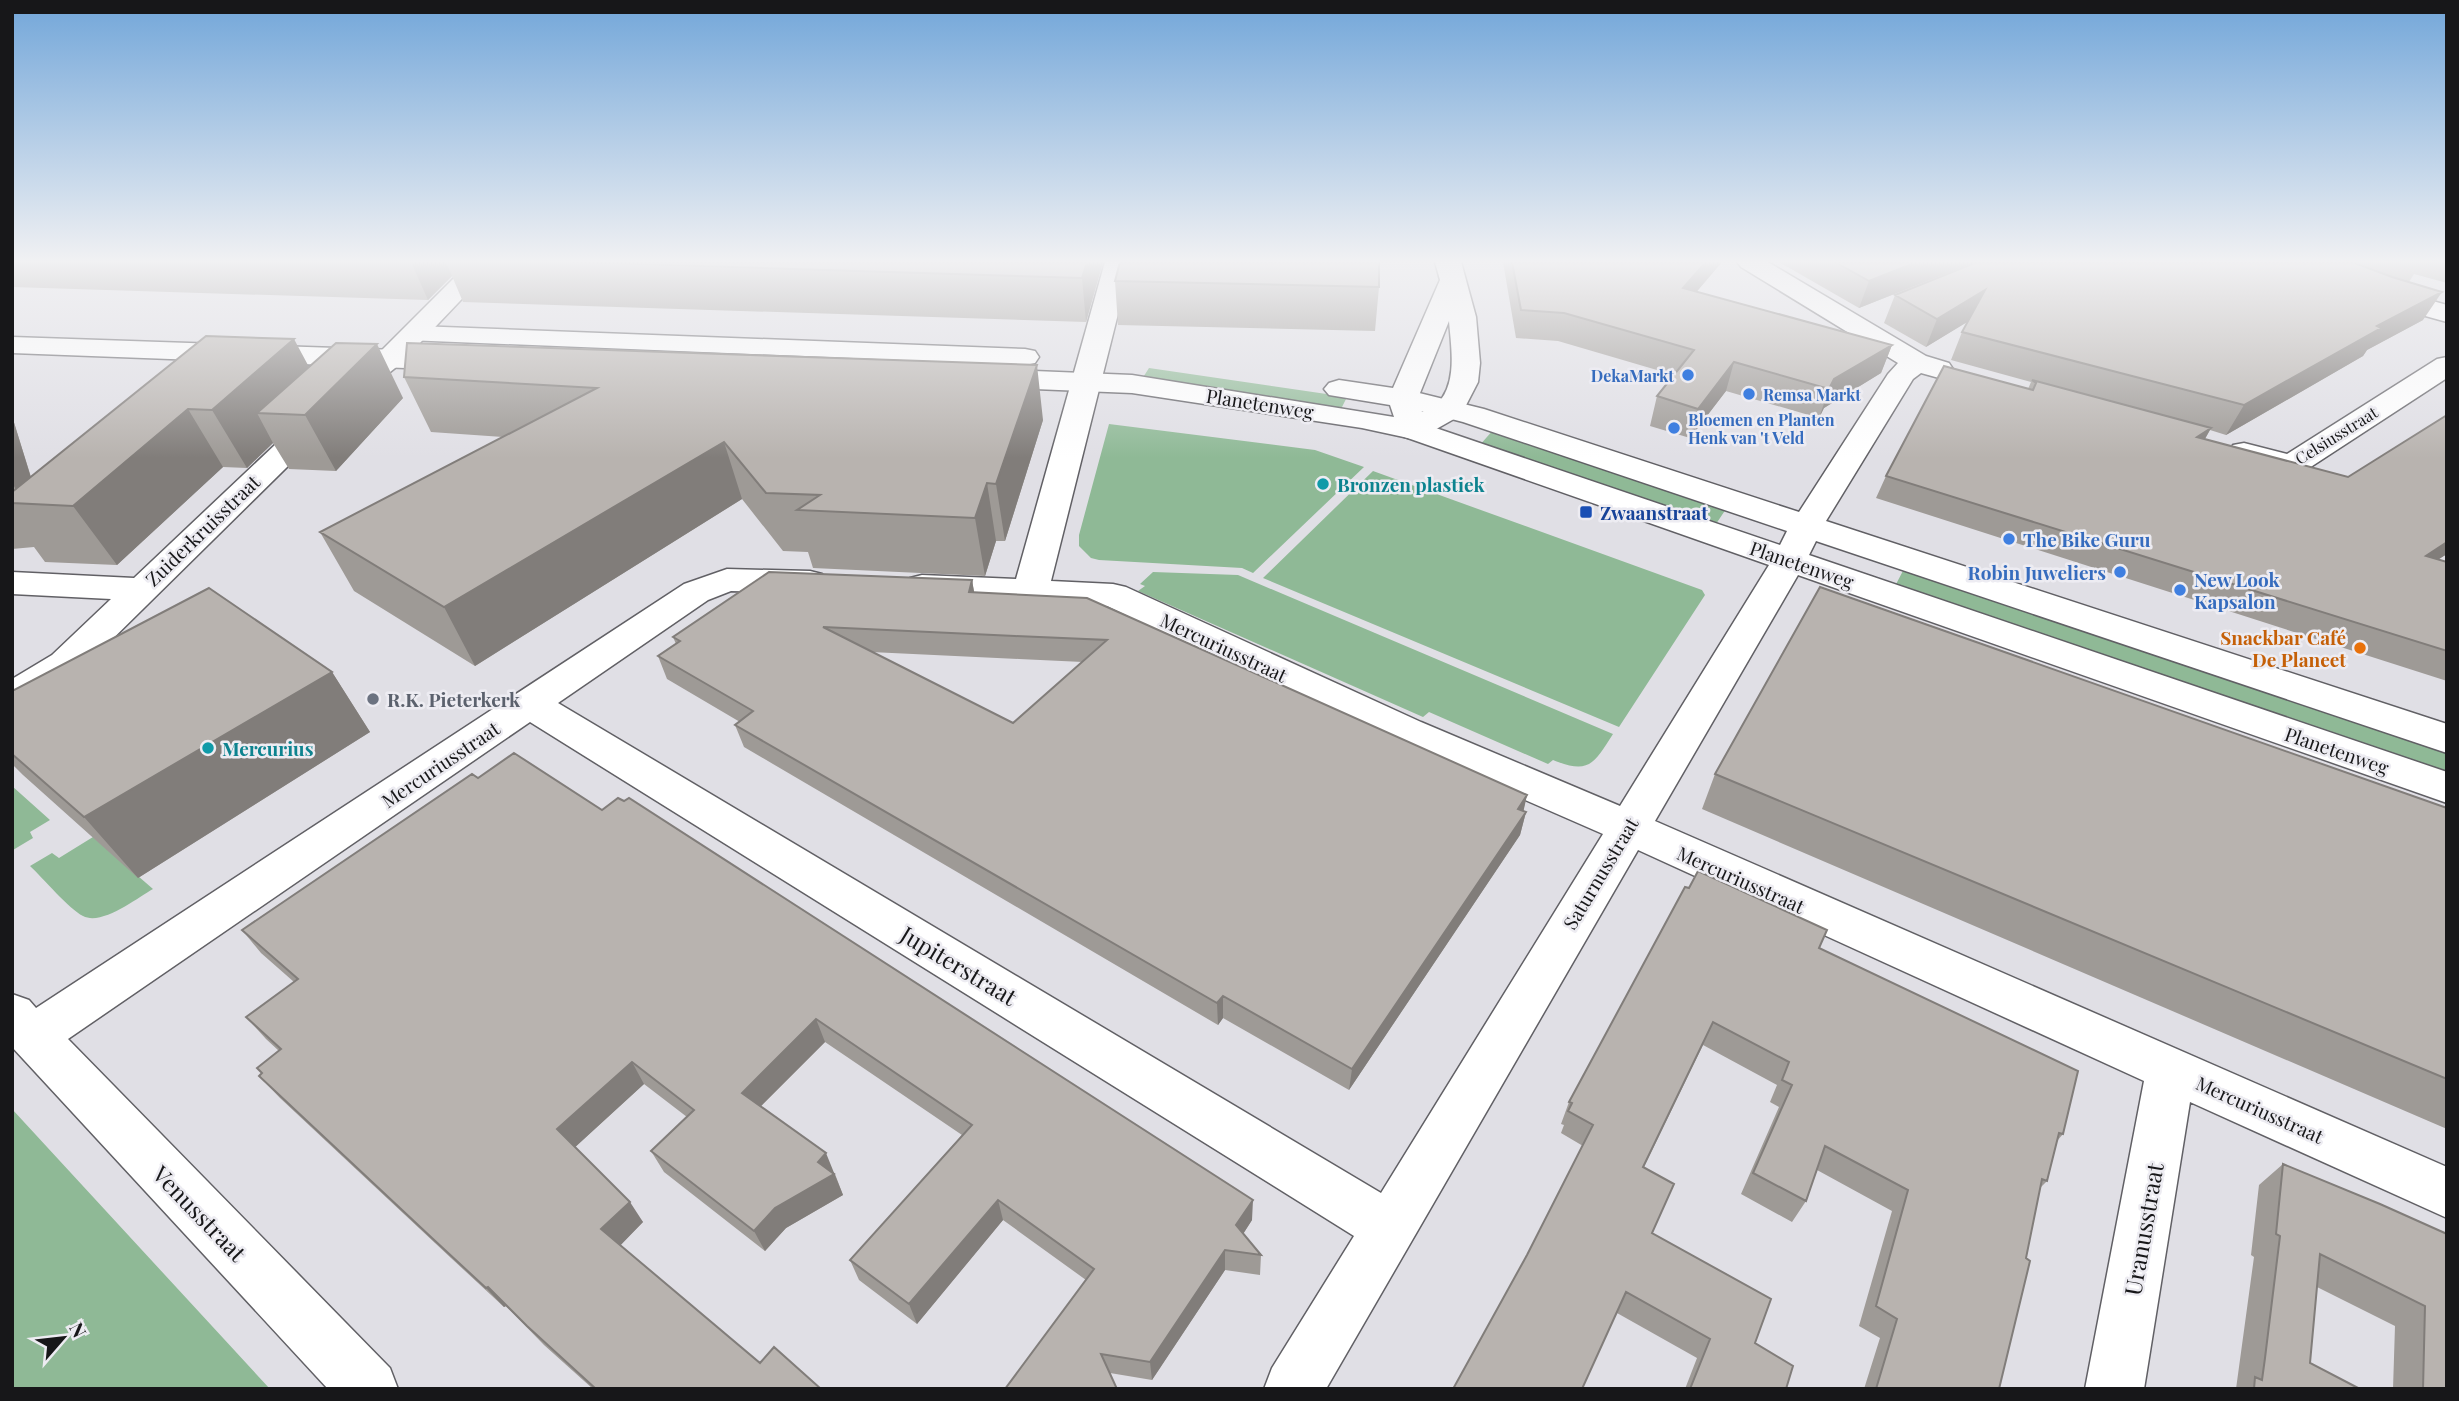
<svg xmlns="http://www.w3.org/2000/svg" width="2459" height="1401" font-family="'Playfair Display',serif">
<rect width="100%" height="100%" fill="#e0dfe5"/>
<path fill="#8fb996" d="M 1149,368 L 1347,397 L 1341,409 L 1142,379 Z
M 1109,424 L 1315,450 L 1364,467 L 1253,573 L 1242,568 L 1099,560 L 1091,558 L 1079,546 L 1079,535 Z
M 1494,429 L 1728,506 L 1714,527 L 1479,446 Z
M 1373,471 L 1702,590 L 1705,595 L 1619,727 L 1263,578 Z
M 1906,565 L 2447,747 L 2447,779 L 1893,590 Z
M 1153,572 L 1238,575 L 1613,734 C 1594,763 1590,775 1553,760 L 1548,764 L 1429,712 L 1423,717 L 1138,591 L 1145,586 L 1140,584 Z
M 12,786 L 50,820 L 30,832 L 33,838 L 13,850 Z
M 93,837 L 153,889 C 137,898 102,926 83,916 C 69,909 43,878 30,866 L 52,853 L 59,858 Z
M 12,1109 L 270,1389 L 12,1389 Z"/>
<g fill="none" stroke-linecap="round" stroke-linejoin="round">
<defs>
<path id="minor" d="M 470,262 L 497,262 L 400,364 L 353,402 L 78,673 L 26,706 L 12,710 L 12,679 L 52,655 L 111,599 L 12,594 L 12,572 L 134,578 L 333,390 L 380,352 Z
M 1105,262 L 1131,262 L 1051,581 L 1113,584 L 1126,587 L 1421,722 L 1620,806 L 1769,565 L 1402,436 L 1398,430 L 1402,424 L 1413,421 L 1424,424 L 1780,545 L 1787,531 L 1463,422 L 1393,404 L 1388,398 L 1393,392 L 1403,389 L 1484,409 L 1799,512 L 1888,374 L 1898,363 L 1741,267 L 1737,262 L 1768,262 L 1926,356 L 1949,363 L 1953,369 L 1949,375 L 1939,378 L 1921,373 L 1913,379 L 1826,521 L 2447,724 L 2447,753 L 1816,541 L 1809,555 L 2447,772 L 2447,803 L 1798,575 L 1655,821 L 2447,1167 L 2447,1218 L 2190,1102 L 2144,1389 L 2085,1389 L 2144,1081 L 1638,850 L 1326,1389 L 1264,1389 L 1272,1368 L 1354,1236 L 530,722 L 68,1039 L 390,1368 L 398,1389 L 328,1389 L 12,1047 L 12,994 L 29,1000 L 36,1008 L 684,584 L 727,569 L 810,571 L 822,574 L 827,582 L 822,590 L 810,593 L 731,591 L 708,600 L 558,703 L 1381,1193 L 1603,834 L 1393,742 L 1107,606 L 922,597 L 910,594 L 904,586 L 910,578 L 922,575 L 1016,579 Z
M 2280,262 L 2317,262 L 2393,290 L 2447,305 L 2447,322 L 2375,302 L 2284,267 Z
M 2447,357 L 2447,378 L 2303,472 C 2281,477 2255,465 2233,459 L 2228,452 L 2233,445 L 2244,443 L 2287,454 L 2437,359 Z"/>
<path id="major" d="M 1435,262 L 1461,262 L 1476,317 L 1480,363 L 1478,382 L 1461,415 L 1424,436 L 1413,439 L 1362,428 L 1132,393 L 987,387 L 977,384 L 973,378 L 977,372 L 987,369 L 1132,375 L 1394,417 L 1390,405 L 1329,395 L 1324,389 L 1329,383 L 1339,380 L 1393,388 L 1440,280 ZM 1449,321 C 1451,346 1458,384 1437,404 C 1434,407 1427,410 1422,412 L 1418,398 Z
M 417,326 L 1025,349 L 1035,351 L 1039,357 L 1035,363 L 1025,365 L 407,340 L 403,334 L 407,328 Z
M 12,337 L 458,352 L 468,355 L 472,361 L 468,367 L 458,370 L 12,353 Z"/>
</defs>
<use href="#minor" stroke="#616065" stroke-width="3"/>
<use href="#major" stroke="#616065" stroke-width="3"/>
<use href="#minor" fill="#fff" fill-rule="evenodd"/>
<use href="#major" fill="#fff" fill-rule="evenodd"/>
</g>
<path fill="#9e9a96" fill-rule="evenodd" d="M 12,262 L 1103,262 L 1086,322 L 463,302 L 452,276 L 428,300 L 12,287 Z
M 1503,262 L 1722,262 L 1696,292 L 1892,345 L 1881,373 L 1824,408 L 1819,418 L 1726,391 L 1690,438 L 1650,426 L 1657,396 L 1674,375 L 1558,341 L 1516,338 Z
M 1779,262 L 1975,262 L 1859,308 Z
M 1977,262 L 2447,262 L 2447,283 L 2414,274 L 2409,282 L 2423,320 L 2367,350 L 2363,356 L 2226,435 L 2210,430 L 2205,439 L 2348,477 L 2447,415 L 2447,554 L 2438,559 L 2447,562 L 2447,681 L 1876,498 L 1886,476 L 2028,389 L 2031,382 L 1951,360 L 1962,332 L 1968,321 L 1926,347 L 1884,323 L 1895,295 Z
M 1115,281 L 1379,287 L 1375,331 L 1118,325 Z
M 206,336 L 309,367 L 403,398 L 336,471 L 289,469 L 273,443 L 247,468 L 223,467 L 117,565 L 45,562 L 34,547 L 12,549 L 12,416 L 31,477 Z
M 407,343 L 1043,420 L 1005,541 L 996,541 L 985,576 L 813,568 L 808,552 L 783,551 L 742,499 L 475,666 L 354,591 L 320,532 L 503,437 L 431,432 L 404,377 Z
M 972,580 L 974,592 L 1527,795 L 1523,811 L 1526,812 L 1520,835 L 1349,1090 L 1223,1018 L 1218,1025 L 744,747 L 735,725 L 740,722 L 667,679 L 658,656 L 676,644 L 673,637 ZM 871,652 L 1019,659 L 1083,662 L 1013,723 Z
M 332,672 L 370,732 L 138,878 L 23,775 L 12,764 L 12,691 Z
M 472,774 L 1252,1220 L 1243,1234 L 1261,1255 L 1260,1275 L 1225,1270 L 1152,1380 L 1110,1373 L 1005,1389 L 1086,1280 L 1003,1220 L 917,1324 L 859,1280 L 850,1260 L 962,1135 L 825,1042 L 761,1106 L 835,1174 L 843,1195 L 786,1228 L 765,1251 L 664,1172 L 651,1151 L 687,1117 L 644,1084 L 575,1147 L 643,1222 L 620,1245 L 760,1363 L 821,1389 L 593,1389 L 544,1345 L 506,1306 L 504,1307 L 451,1258 L 280,1098 L 259,1076 L 279,1051 L 266,1039 L 246,1017 L 294,982 L 261,953 L 242,930 Z
M 1715,774 L 2447,808 L 2447,1129 L 1702,809 Z
M 1819,948 L 2063,1134 L 2057,1141 L 2047,1181 L 2040,1188 L 1999,1389 L 1864,1389 L 1880,1338 L 1859,1326 L 1892,1211 L 1817,1170 L 1806,1201 L 1792,1222 L 1741,1194 L 1779,1107 L 1770,1102 L 1777,1085 L 1703,1045 L 1644,1167 L 1652,1233 L 1755,1343 L 1786,1389 L 1685,1389 L 1697,1358 L 1617,1313 L 1583,1146 L 1561,1133 L 1564,1125 L 1561,1124 L 1569,1102 Z
M 2283,1164 L 2447,1234 L 2447,1389 L 2393,1389 L 2395,1326 L 2317,1287 L 2310,1363 L 2360,1389 L 2236,1389 L 2254,1257 L 2251,1255 L 2259,1185 Z"/>
<path fill="#817d7a" d="M 411,262 L 446,262 L 452,276 L 428,300 Z
M 1087,262 L 1103,262 L 1086,322 L 1082,278 Z
M 1706,262 L 1722,262 L 1676,316 L 1683,288 Z
M 1917,262 L 1975,262 L 1859,308 L 1869,281 Z
M 1985,290 L 1974,318 L 1926,347 L 1937,319 Z
M 2442,292 L 2423,320 L 2367,350 L 2363,356 L 2226,435 L 2244,405 L 2377,326 Z
M 294,339 L 324,395 L 257,413 L 273,443 L 247,468 L 212,410 Z
M 377,344 L 403,398 L 336,471 L 305,415 Z
M 1892,345 L 1881,373 L 1824,408 L 1819,418 L 1829,389 L 1834,379 Z
M 1734,362 L 1726,391 L 1690,438 L 1698,409 Z
M 1037,365 L 1043,420 L 1005,541 L 996,484 Z
M 188,409 L 223,467 L 117,565 L 73,506 Z
M 12,416 L 39,504 L 20,503 L 12,477 Z
M 2211,428 L 2198,451 L 2197,437 Z
M 724,442 L 742,499 L 475,666 L 444,607 Z
M 987,483 L 996,541 L 985,576 L 975,518 Z
M 2447,542 L 2447,554 L 2408,579 L 2426,556 Z
M 972,580 L 976,603 L 969,592 Z
M 332,672 L 370,732 L 138,878 L 84,817 Z
M 1527,795 L 1522,818 L 1526,812 L 1520,835 L 1349,1090 L 1352,1069 Z
M 1223,996 L 1223,1018 L 1218,1025 L 1217,1003 Z
M 816,1019 L 825,1042 L 753,1114 L 742,1093 Z
M 632,1062 L 644,1084 L 572,1150 L 557,1129 Z
M 826,1153 L 843,1195 L 786,1228 L 765,1251 L 754,1231 Z
M 998,1200 L 1003,1220 L 917,1324 L 909,1304 Z
M 1253,1200 L 1252,1220 L 1236,1245 L 1236,1225 Z
M 630,1202 L 643,1222 L 616,1250 L 601,1229 Z
M 1225,1250 L 1225,1270 L 1152,1380 L 1150,1362 Z
M 488,1287 L 506,1306 L 504,1307 L 486,1288 Z"/>
<path fill="#b8b3af" stroke="#817d7a" stroke-width="2" fill-rule="evenodd" d="M 572,262 L 1087,262 L 1082,278 Z
M 1120,262 L 1379,262 L 1379,287 L 1115,281 Z
M 1512,262 L 1706,262 L 1683,288 L 1892,345 L 1834,379 L 1829,389 L 1734,362 L 1698,409 L 1657,396 L 1694,350 L 1564,313 L 1521,310 Z
M 1835,262 L 1917,262 L 1869,281 Z
M 1977,262 L 2352,262 L 2392,277 L 2442,292 L 2377,326 L 2381,328 L 2244,405 L 1962,332 L 1985,290 L 1937,319 L 1895,295 Z
M 206,336 L 294,339 L 212,410 L 188,409 L 73,506 L 12,503 L 12,492 Z
M 336,343 L 377,344 L 305,415 L 257,413 Z
M 407,343 L 1037,365 L 996,484 L 987,483 L 975,518 L 797,510 L 820,495 L 766,493 L 724,442 L 444,607 L 320,532 L 597,388 L 404,377 Z
M 1944,366 L 2033,390 L 2036,383 L 2032,380 L 2211,428 L 2197,437 L 2348,477 L 2447,415 L 2447,542 L 2426,556 L 2447,562 L 2447,651 L 1886,476 Z
M 12,477 L 16,489 L 12,492 Z
M 769,572 L 972,580 L 969,592 L 1087,598 L 1527,795 L 1518,809 L 1526,812 L 1352,1069 L 1223,996 L 1217,1003 L 735,725 L 753,711 L 658,656 L 680,641 L 673,637 ZM 823,627 L 1015,636 L 1107,640 L 1013,723 Z
M 1820,587 L 2447,808 L 2447,1079 L 1715,774 Z
M 209,588 L 332,672 L 84,817 L 12,754 L 12,691 Z
M 514,753 L 602,810 L 618,798 L 624,801 L 629,798 L 1253,1200 L 1236,1225 L 1261,1255 L 1225,1250 L 1150,1362 L 1101,1354 L 1117,1389 L 1005,1389 L 1094,1269 L 998,1200 L 909,1304 L 850,1260 L 972,1125 L 816,1019 L 742,1093 L 826,1153 L 818,1162 L 834,1174 L 775,1208 L 754,1231 L 651,1151 L 694,1110 L 632,1062 L 557,1129 L 630,1202 L 601,1229 L 760,1363 L 774,1347 L 821,1389 L 596,1389 L 527,1326 L 488,1287 L 486,1288 L 432,1238 L 259,1076 L 262,1073 L 257,1068 L 281,1049 L 246,1017 L 298,979 L 242,930 L 472,774 L 478,778 Z
M 1698,871 L 1827,930 L 1819,948 L 2078,1071 L 2063,1134 L 2059,1133 L 2047,1181 L 2042,1179 L 2026,1258 L 2030,1261 L 1999,1389 L 1876,1389 L 1897,1319 L 1876,1306 L 1908,1190 L 1825,1146 L 1806,1201 L 1753,1173 L 1792,1085 L 1782,1080 L 1789,1062 L 1713,1022 L 1643,1167 L 1674,1184 L 1652,1233 L 1771,1299 L 1755,1343 L 1793,1366 L 1786,1389 L 1690,1389 L 1710,1339 L 1626,1292 L 1582,1389 L 1453,1389 L 1527,1255 L 1593,1125 L 1568,1111 L 1572,1103 L 1569,1102 L 1685,887 L 1689,888 Z
M 2283,1164 L 2380,1204 L 2447,1234 L 2447,1389 L 2423,1389 L 2425,1306 L 2320,1254 L 2310,1363 L 2360,1389 L 2254,1389 L 2255,1377 L 2262,1380 L 2265,1358 L 2280,1236 L 2276,1234 Z"/>
<linearGradient id="sky" x2="0" y2="1"><stop stop-color="#72a6d9"/><stop offset="0.57" stop-color="#f1f1f3"/><stop offset="1" stop-color="#f1f1f3" stop-opacity="0"/></linearGradient>
<rect width="2459" height="458" fill="url(#sky)"/>
<g fill="#3f7fe0" stroke="#edecf2" stroke-width="2.5">
<circle cx="1688" cy="375" r="7"/>
<circle cx="1749" cy="394" r="7"/>
<circle cx="1674" cy="428" r="7"/>
<circle cx="2009" cy="539" r="7"/>
<circle cx="2120" cy="572" r="7"/>
<circle cx="2180" cy="590" r="7"/>
</g>
<g fill="#0f9aa8" stroke="#edecf2" stroke-width="2.5">
<circle cx="1323" cy="484" r="7"/>
<circle cx="208" cy="748" r="7"/>
</g>
<rect fill="#1a4fb4" stroke="#edecf2" stroke-width="2.5" x="1579" y="505" width="14" height="14" rx="3.5"/>
<circle fill="#e8710a" stroke="#edecf2" stroke-width="2.5" cx="2360" cy="648" r="7"/>
<circle fill="#6b7280" stroke="#edecf2" stroke-width="2.5" cx="373" cy="699" r="7"/>
<g text-anchor="middle" dominant-baseline="central" stroke-width="5" stroke-linejoin="round" paint-order="stroke">
<g font-size="16" font-weight="bold" fill="#366cbe" stroke="#edecf2" text-anchor="start">
<text x="1674" y="375" text-anchor="end">DekaMarkt</text>
<text x="1763" y="394">Remsa Markt</text>
<text x="1688" y="419">Bloemen en Planten<tspan x="1688" dy="18">Henk van 't Veld</tspan></text>
</g>
<g font-size="16" fill="#171719" stroke="#edecf2">
<text transform="translate(2336 435) rotate(-32)">Celsiusstraat</text>
</g>
<g font-size="19" fill="#171719" stroke="#edecf2">
<text transform="translate(1260 403) rotate(9)">Planetenweg</text>
<text transform="translate(202 530) rotate(-44)">Zuiderkruisstraat</text>
<text transform="translate(1802 564) rotate(19)">Planetenweg</text>
<text transform="translate(1224 647) rotate(25)">Mercuriusstraat</text>
<text transform="translate(2337 750) rotate(19)">Planetenweg</text>
<text transform="translate(440 764) rotate(-34)">Mercuriusstraat</text>
<text transform="translate(1600 873) rotate(-59)">Saturnusstraat</text>
<text transform="translate(1741 879) rotate(24)">Mercuriusstraat</text>
<text transform="translate(2260 1109) rotate(24)">Mercuriusstraat</text>
</g>
<g font-size="19" font-weight="bold" fill="#0d838f" stroke="#edecf2" text-anchor="start">
<text x="1337" y="484">Bronzen plastiek</text>
<text x="222" y="748">Mercurius</text>
</g>
<g font-size="19" font-weight="bold" fill="#164399" stroke="#edecf2" text-anchor="start">
<text x="1600" y="512">Zwaanstraat</text>
</g>
<g font-size="19" font-weight="bold" fill="#366cbe" stroke="#edecf2" text-anchor="start">
<text x="2023" y="539">The Bike Guru</text>
<text x="2106" y="572" text-anchor="end">Robin Juweliers</text>
<text x="2194" y="579">New Look<tspan x="2194" dy="22">Kapsalon</tspan></text>
</g>
<g font-size="19" font-weight="bold" fill="#c56008" stroke="#edecf2" text-anchor="end">
<text x="2346" y="637">Snackbar Café<tspan x="2346" dy="22">De Planeet</tspan></text>
</g>
<g font-size="19" font-weight="bold" fill="#5b616d" stroke="#edecf2" text-anchor="start">
<text x="387" y="699">R.K. Pieterkerk</text>
</g>
<g font-size="23" fill="#171719" stroke="#edecf2">
<text transform="translate(959 965) rotate(31)">Jupiterstraat</text>
<text transform="translate(200 1213) rotate(46)">Venusstraat</text>
<text transform="translate(2143 1229) rotate(-80)">Uranusstraat</text>
</g>
</g>
<rect width="2459" height="1401" fill="none" stroke="#171719" stroke-width="28"/>
<g transform="translate(63 1338) rotate(62)" stroke="#edecf2" stroke-width="5" paint-order="stroke">
<path d="M0-5L12 26L0 18L-12 26Z" fill="#171719"/>
<text y="-10" font-size="19" font-weight="bold" text-anchor="middle" fill="#171719">N</text>
</g>
</svg>
